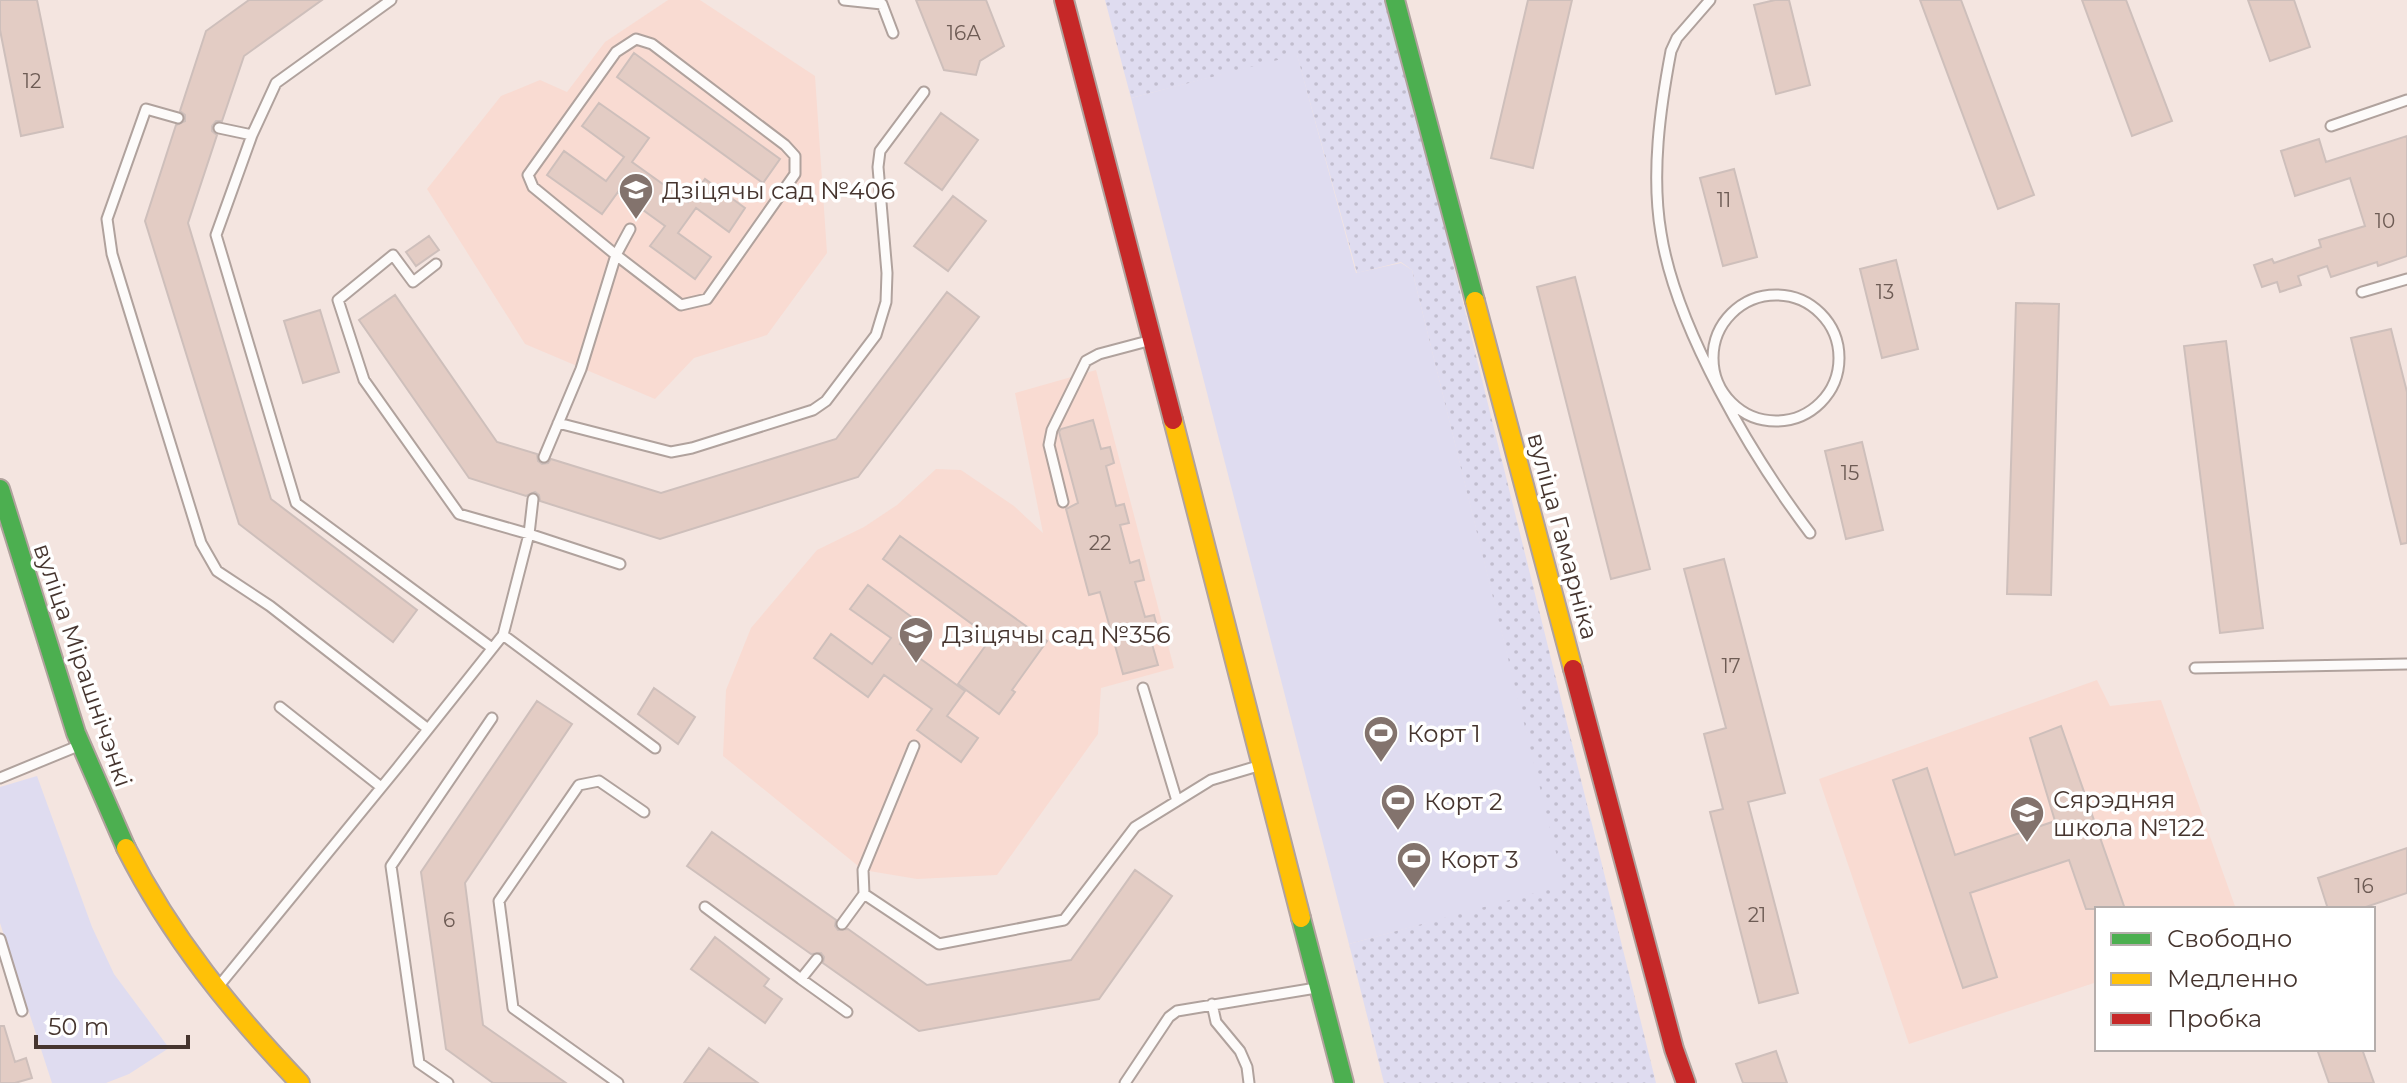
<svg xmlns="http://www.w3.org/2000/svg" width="2407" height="1083" font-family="Montserrat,sans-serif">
<defs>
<pattern id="park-dots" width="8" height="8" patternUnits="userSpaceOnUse" patternTransform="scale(2)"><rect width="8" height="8" fill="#dfdcf0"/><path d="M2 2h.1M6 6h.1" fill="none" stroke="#c1bdce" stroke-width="1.8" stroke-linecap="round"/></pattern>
</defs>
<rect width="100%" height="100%" fill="#f4e5e0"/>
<path fill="#f9dbd2" d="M 668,0 L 700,0 L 815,76 L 827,253 L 767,335 L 694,358 L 655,399 L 525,344 L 427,189 L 501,96 L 540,80 L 567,92 L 605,42 Z
M 1096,370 L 1174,668 L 1101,688 L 1098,734 L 997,875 L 917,879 L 863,870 L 723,756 L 726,690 L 751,628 L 817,550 L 864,527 L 897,505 L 936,469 L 961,470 L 1014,506 L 1043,533 L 1015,393 Z
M 2097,680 L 2110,706 L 2161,700 L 2236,909 L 2097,909 L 2097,982 L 1909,1044 L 1819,779 Z"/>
<path fill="#dfdcf0" d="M 1297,54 L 1356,273 L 1401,263 L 1412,270 L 1565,886 L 1349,944 L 1131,98 Z
M 37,776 L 92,927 L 114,974 L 169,1048 L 129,1074 L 106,1083 L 52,1083 L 0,923 L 0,787 Z"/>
<path fill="url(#park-dots)" d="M 1105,0 L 1388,0 L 1656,1083 L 1384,1083 L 1349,944 L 1564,885 L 1412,270 L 1401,262 L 1357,273 L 1297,55 L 1131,98 Z"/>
<path fill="#e3ccc4" stroke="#cebfbb" stroke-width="2" d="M 0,0 L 37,0 L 63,127 L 21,136 L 0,30 Z
M 249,0 L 322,0 L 244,56 L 222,121 L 216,121 L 212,126 L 212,131 L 217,135 L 188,223 L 271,499 L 417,610 L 393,642 L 239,524 L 145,221 L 176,125 L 185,121 L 185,115 L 180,111 L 206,31 Z
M 916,0 L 986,0 L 1004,46 L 980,61 L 976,75 L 944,70 Z
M 1528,0 L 1572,0 L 1533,168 L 1491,158 Z
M 1775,0 L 1789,0 L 1810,85 L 1776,94 L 1754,5 Z
M 1920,0 L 1961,0 L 2034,195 L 1998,209 Z
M 2082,0 L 2126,0 L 2172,121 L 2132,136 Z
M 2248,0 L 2294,0 L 2310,47 L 2270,61 Z
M 634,53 L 780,159 L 763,183 L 617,77 Z
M 599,103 L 649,138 L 632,162 L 688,202 L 705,179 L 745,208 L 729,232 L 696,208 L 678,233 L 711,257 L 695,279 L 650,246 L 665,226 L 618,192 L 602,214 L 547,175 L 564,151 L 606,181 L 624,157 L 582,126 Z
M 941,113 L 978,140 L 942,190 L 905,163 Z
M 2407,136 L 2407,256 L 2378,266 L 2377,262 L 2331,277 L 2327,266 L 2298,276 L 2301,285 L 2280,292 L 2277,282 L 2262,287 L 2254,265 L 2272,259 L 2274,263 L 2321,247 L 2319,240 L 2365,226 L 2350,178 L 2295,196 L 2281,151 L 2319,139 L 2326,162 Z
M 1734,169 L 1757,257 L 1723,266 L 1700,178 Z
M 953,196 L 986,221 L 948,271 L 914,246 Z
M 429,236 L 439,250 L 416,266 L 406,252 Z
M 1896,260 L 1918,349 L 1882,358 L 1860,269 Z
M 1575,277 L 1650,569 L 1611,579 L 1537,287 Z
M 947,292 L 979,317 L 858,477 L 660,539 L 540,501 L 539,495 L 535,492 L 526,496 L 469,478 L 359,320 L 395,295 L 497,442 L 537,454 L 538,461 L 542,464 L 548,463 L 551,459 L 661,493 L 836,439 Z
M 2016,303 L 2059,304 L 2051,595 L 2007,594 Z
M 320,310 L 339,372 L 303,383 L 284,321 Z
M 2391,329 L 2407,392 L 2407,543 L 2401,544 L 2351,338 Z
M 2226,341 L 2263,628 L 2220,633 L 2184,346 Z
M 1093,420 L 1101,449 L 1110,447 L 1114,463 L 1106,466 L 1116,506 L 1124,504 L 1129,523 L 1120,525 L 1130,563 L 1139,560 L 1144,580 L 1135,582 L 1145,617 L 1154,615 L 1159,635 L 1150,637 L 1158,665 L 1123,674 L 1100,592 L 1089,595 L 1066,509 L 1078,503 L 1059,432 L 1061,429 Z
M 1862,442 L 1883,530 L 1846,539 L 1825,451 Z
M 900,536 L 1047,641 L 1012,690 L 1015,692 L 999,714 L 958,684 L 991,638 L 883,559 Z
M 1724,559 L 1785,793 L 1748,802 L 1798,993 L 1759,1003 L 1710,812 L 1723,809 L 1704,734 L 1726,728 L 1684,569 Z
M 868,585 L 917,621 L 900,644 L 965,691 L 947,716 L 978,738 L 961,762 L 917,730 L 932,709 L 884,675 L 868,697 L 814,658 L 831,634 L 872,664 L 891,638 L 850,609 Z
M 654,688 L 695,717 L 678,744 L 638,714 Z
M 537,701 L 572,724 L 465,883 L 483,1025 L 566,1083 L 493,1083 L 446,1049 L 421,872 Z
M 2061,726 L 2125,909 L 2086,909 L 2069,860 L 1970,893 L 1997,977 L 1963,988 L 1893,780 L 1927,768 L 1955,855 L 2055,821 L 2030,738 Z
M 712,832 L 836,920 L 835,926 L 838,930 L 848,929 L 927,985 L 1071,960 L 1135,870 L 1172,896 L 1099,999 L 919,1031 L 823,963 L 824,957 L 821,953 L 811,954 L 687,866 Z
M 2407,848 L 2407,893 L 2360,909 L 2328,909 L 2318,878 Z
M 715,937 L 769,979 L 764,986 L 782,999 L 765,1023 L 691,969 Z
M 0,1026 L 4,1026 L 15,1062 L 26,1058 L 32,1078 L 15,1083 L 0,1083 Z
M 709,1048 L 758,1083 L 684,1083 Z
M 2317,1049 L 2362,1049 L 2374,1083 L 2329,1083 Z
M 1776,1051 L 1787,1083 L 1743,1083 L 1736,1064 Z"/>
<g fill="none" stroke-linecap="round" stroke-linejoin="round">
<defs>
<path id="lane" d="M 391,0 L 276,83 L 252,135 L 216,235 L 296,503 L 492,648
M 844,0 L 882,4 L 893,33
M 1710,0 L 1677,38 L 1671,51 C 1660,109 1651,174 1661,233 C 1676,329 1752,456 1810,533
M 178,118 L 146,109 L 107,219 L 112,254 L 122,287 L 201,543 L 217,571 L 270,606 L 428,729
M 2331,126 L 2407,100
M 219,128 L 252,135
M 436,264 L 413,282 L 393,255 L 338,300 L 364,380 L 459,514 L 529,534 L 620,564
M 2362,292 L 2407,279
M1713 358a63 63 0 1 1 126 0a63 63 0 1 1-126 0Z
M 558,423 L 671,452 L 692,448 L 813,410 L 826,401 L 876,335 L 886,302 L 887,273 L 878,167 L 880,151 L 924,92
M 544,457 L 581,369 L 616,255 L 533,187 L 528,175 L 616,52 L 636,39 L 652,44 L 785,145 L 795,156 L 795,174 L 707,299 L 681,305 L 616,255 L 630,229
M 1063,502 L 1049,445 L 1052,430 L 1086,361 L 1099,354 L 1148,341
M 503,635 L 655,748
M 2195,668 L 2407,664
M 1143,688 L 1177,801
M 280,707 L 381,787
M 0,778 L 78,746
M 864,894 L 939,944 L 1064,920 L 1135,827 L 1211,780 L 1258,766
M 705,907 L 801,979 L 817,959
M 842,924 L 864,894 L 863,870 L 914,746
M 0,939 L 22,1011
M 801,979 L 847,1012
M 218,987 L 398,767 L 503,635 L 529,534 L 533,499
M 1212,1004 L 1216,1022 L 1240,1051 L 1247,1067 L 1249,1083
M 448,1083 L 419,1063 L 391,866 L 492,718
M 618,1083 L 513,1008 L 499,901 L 579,785 L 599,781 L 644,812
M 1125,1083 L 1169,1017 L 1177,1011 L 1316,988"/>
<path id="fast" d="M 1395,0 L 1475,301
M 0,489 L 76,733 L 126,848
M 1301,918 L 1344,1083"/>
<path id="slow" d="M 1475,301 L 1573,669
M 1173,420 L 1301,918
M 126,848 C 171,937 232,1012 300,1083"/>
<path id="jam" d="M 1064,0 L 1173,420
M 1573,669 L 1674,1049 L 1686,1083"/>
</defs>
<use href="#lane" stroke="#b0a29d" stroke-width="13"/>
<use href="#fast" stroke="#b0a29d" stroke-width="22"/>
<use href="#slow" stroke="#b0a29d" stroke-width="22"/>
<use href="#jam" stroke="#b0a29d" stroke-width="22"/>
<use href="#lane" stroke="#fdfbfa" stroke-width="9"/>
<use href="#fast" stroke="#4caf50" stroke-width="18"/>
<use href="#slow" stroke="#ffc107" stroke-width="18"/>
<use href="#jam" stroke="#c62828" stroke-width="18"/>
</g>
<defs>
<symbol id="school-pin" viewBox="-11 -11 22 30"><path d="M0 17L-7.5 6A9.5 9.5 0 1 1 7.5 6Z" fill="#83736d" stroke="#fff"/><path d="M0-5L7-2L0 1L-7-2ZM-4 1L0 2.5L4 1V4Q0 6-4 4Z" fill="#fff"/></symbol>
<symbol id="stadium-pin" viewBox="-11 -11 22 30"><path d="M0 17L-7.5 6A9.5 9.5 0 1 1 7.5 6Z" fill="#83736d" stroke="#fff"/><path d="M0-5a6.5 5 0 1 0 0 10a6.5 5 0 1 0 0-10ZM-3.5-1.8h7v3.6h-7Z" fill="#fff"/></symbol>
</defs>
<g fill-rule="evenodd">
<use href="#school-pin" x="616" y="170" width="40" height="54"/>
<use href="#school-pin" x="896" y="614" width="40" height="54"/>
<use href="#stadium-pin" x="1361" y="713" width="40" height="54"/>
<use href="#stadium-pin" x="1378" y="781" width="40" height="54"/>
<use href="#school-pin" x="2007" y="793" width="40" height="54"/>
<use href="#stadium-pin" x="1394" y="839" width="40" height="54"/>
</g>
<g text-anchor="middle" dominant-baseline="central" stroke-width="7" stroke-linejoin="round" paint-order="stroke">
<g font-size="20" fill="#6d5b54">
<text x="964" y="33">16А</text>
<text x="32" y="81">12</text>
<text x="1724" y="200">11</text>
<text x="2385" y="221">10</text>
<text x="1885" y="292">13</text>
<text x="1850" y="473">15</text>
<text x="1100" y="543">22</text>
<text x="1731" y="666">17</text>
<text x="2364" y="886">16</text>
<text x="1757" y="915">21</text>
<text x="449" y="920">6</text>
</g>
<g font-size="24" fill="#46352f" stroke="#fff" text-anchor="start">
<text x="662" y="190">Дзіцячы сад №406</text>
<text x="942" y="634">Дзіцячы сад №356</text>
<text x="1407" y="733">Корт 1</text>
<text x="2053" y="799">Сярэдняя<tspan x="2053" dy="28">школа №122</tspan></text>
<text x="1424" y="801">Корт 2</text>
<text x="1440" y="859">Корт 3</text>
</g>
<g font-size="24" fill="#46352f" stroke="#fff">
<text transform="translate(1563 536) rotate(75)">вуліца Гамарніка</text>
<text transform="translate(83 665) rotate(71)">вуліца Мірашнічэнкі</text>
</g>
</g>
<rect x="2095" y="907" width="280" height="144" fill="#ffffff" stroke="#b5aeac" stroke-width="2"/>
<rect x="2111" y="933" width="40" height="12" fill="#4caf50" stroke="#b5aeac" stroke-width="2"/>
<text x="2167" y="947" font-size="24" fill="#46352f">Свободно</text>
<rect x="2111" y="973" width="40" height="12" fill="#ffc107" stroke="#b5aeac" stroke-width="2"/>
<text x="2167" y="987" font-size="24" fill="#46352f">Медленно</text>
<rect x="2111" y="1013" width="40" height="12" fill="#c62828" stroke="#b5aeac" stroke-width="2"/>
<text x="2167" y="1027" font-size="24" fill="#46352f">Пробка</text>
<path d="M36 1035v12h152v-12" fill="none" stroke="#46352f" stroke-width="4"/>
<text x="48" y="1035" font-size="24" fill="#46352f" stroke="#ffffff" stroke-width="6" paint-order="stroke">50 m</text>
</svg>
